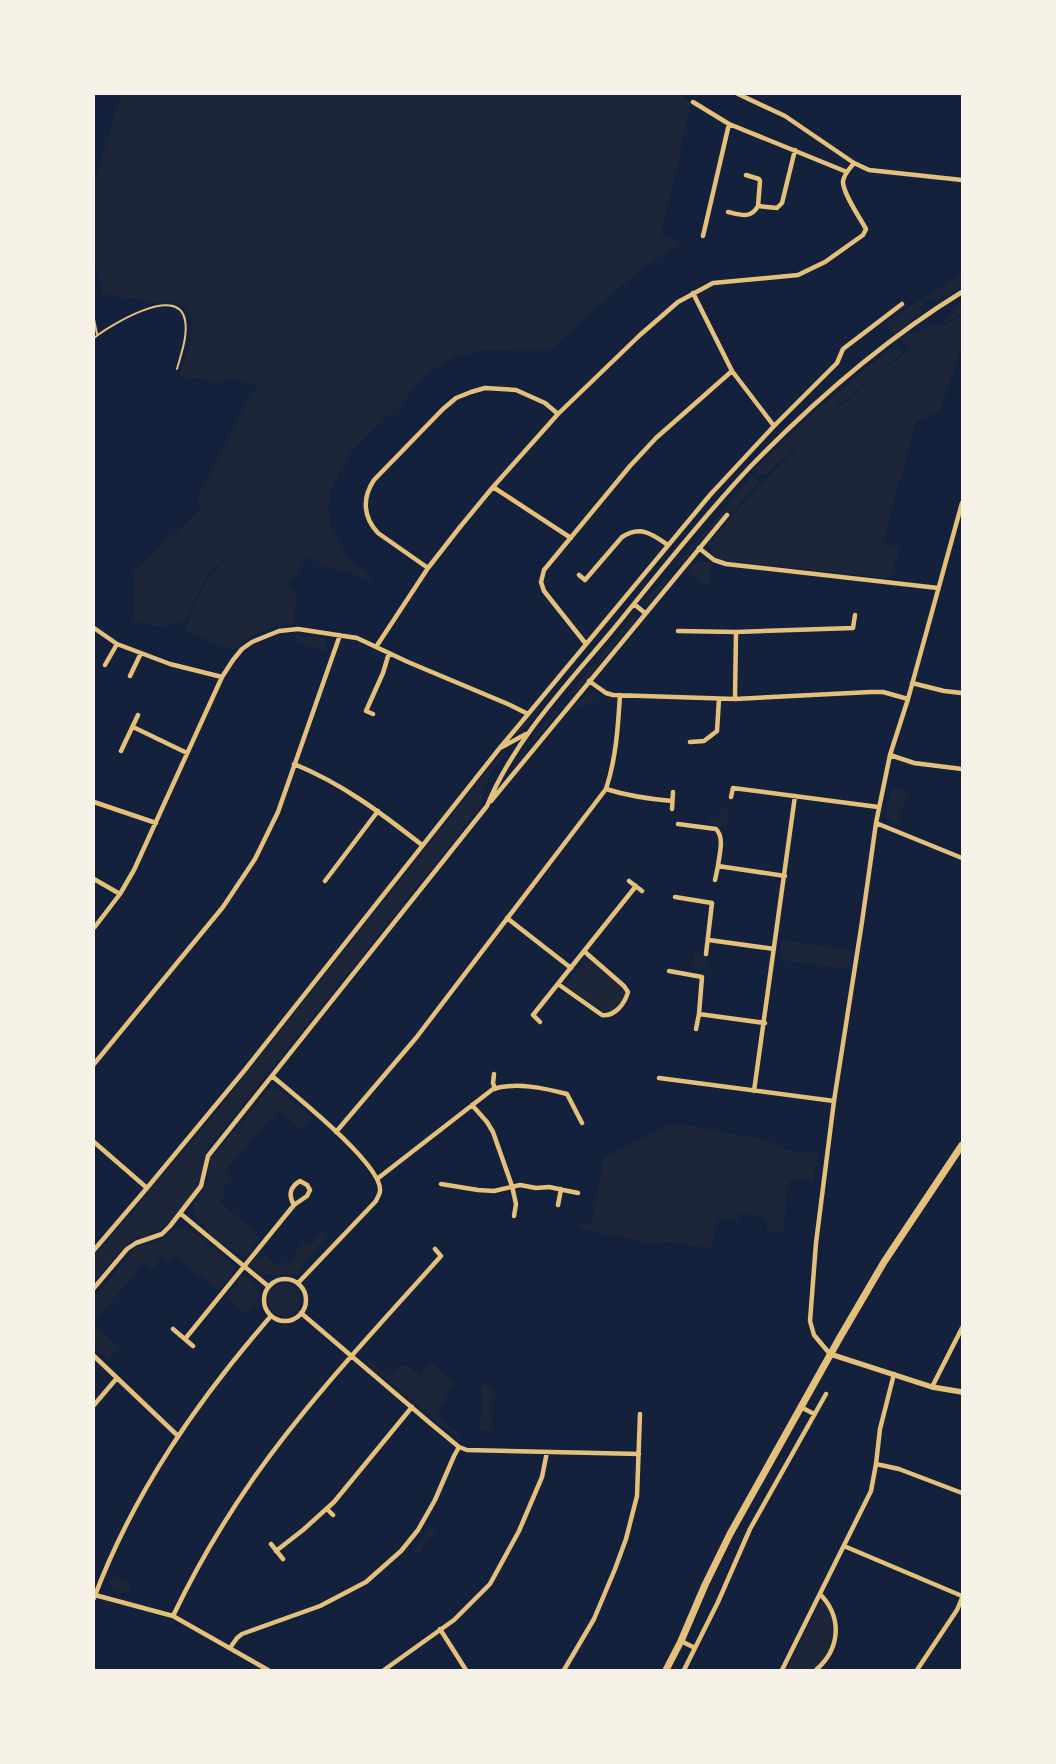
<svg xmlns="http://www.w3.org/2000/svg" width="1056" height="1764" font-family="'Roboto Serif',serif">
<rect width="100%" height="100%" fill="#14213d"/>
<path fill="#1d2539" d="M 121,94 L 681,94 L 691,104 L 661,237 L 684,242 L 644,267 L 596,308 L 552,349 L 486,350 L 454,356 L 426,374 L 406,399 L 364,439 L 347,457 L 332,488 L 328,506 L 331,528 L 348,557 L 370,576 L 370,581 L 346,571 L 324,566 L 315,560 L 306,558 L 288,587 L 298,594 L 295,604 L 295,624 C 270,626 253,633 233,650 L 185,631 L 195,603 L 210,576 L 226,560 L 208,572 L 186,620 L 162,628 L 133,621 L 134,573 L 150,556 L 202,508 L 196,500 L 257,385 L 229,377 L 215,384 L 197,378 L 178,377 C 184,362 195,336 192,319 C 191,315 187,309 185,305 L 170,301 L 154,302 L 103,294 L 94,262 L 94,184 Z
M 962,273 L 962,285 L 949,294 L 943,285 Z
M 942,286 L 948,294 L 937,301 L 934,297 L 927,302 L 924,298 Z
M 922,298 L 926,303 L 919,307 L 922,311 L 900,328 L 895,335 L 886,324 Z
M 962,300 L 962,312 L 946,323 L 944,320 L 953,314 L 952,311 Z
M 962,314 L 962,346 L 940,411 L 917,421 L 882,544 L 899,549 L 892,576 L 888,576 L 887,578 L 730,561 C 718,560 710,556 709,544 C 783,455 864,376 962,314 Z
M 942,322 L 944,324 L 908,349 L 900,338 L 933,325 L 934,327 Z
M 895,342 L 902,353 L 843,401 L 764,476 L 754,469 C 771,456 786,439 802,424 C 831,397 862,371 894,347 Z
M 749,473 L 759,482 L 731,514 L 726,511 L 680,566 L 677,563 L 750,478 Z
M 707,561 L 712,565 L 709,584 L 700,582 L 687,571 L 693,563 Z
M 665,577 L 669,580 L 649,603 L 645,604 L 645,601 Z
M 633,616 L 636,616 L 636,620 L 599,664 L 596,661 Z
M 291,635 L 321,637 L 327,643 L 327,651 L 300,642 Z
M 594,663 L 597,666 L 575,694 L 571,691 Z
M 592,693 L 596,695 L 590,704 L 574,708 L 583,697 Z
M 536,709 L 541,709 L 518,735 L 517,731 Z
M 555,710 L 559,711 L 537,738 L 533,741 L 532,739 Z
M 505,749 L 506,751 L 489,778 L 483,791 L 482,805 L 205,1152 C 203,1162 202,1176 197,1186 C 192,1196 166,1227 157,1232 C 147,1237 137,1237 128,1243 L 94,1281 L 94,1256 L 198,1134 Z
M 892,787 L 909,793 L 895,825 L 886,817 Z
M 720,807 L 729,808 L 727,827 L 709,824 L 709,818 L 719,819 Z
M 782,940 L 853,950 L 850,969 L 779,960 Z
M 695,954 L 709,956 L 707,971 L 690,968 Z
M 588,957 L 623,987 L 625,992 L 624,998 L 615,1010 L 606,1013 L 564,986 Z
M 271,1089 L 278,1089 L 312,1118 L 301,1130 L 278,1110 L 225,1171 L 233,1178 L 222,1190 L 226,1194 L 220,1202 L 260,1236 L 251,1248 L 253,1250 L 245,1257 L 241,1256 C 229,1247 192,1224 194,1207 C 195,1199 204,1192 207,1183 C 209,1176 208,1168 210,1161 L 267,1091 Z
M 675,1123 L 766,1140 L 786,1150 L 818,1153 L 814,1181 L 794,1179 L 789,1182 L 784,1220 L 783,1233 L 767,1231 L 767,1219 L 740,1213 L 738,1221 L 717,1218 L 712,1249 L 663,1241 L 662,1245 L 578,1228 L 579,1223 L 591,1225 L 604,1158 Z
M 180,1228 L 193,1231 L 235,1267 L 233,1273 L 218,1291 L 175,1256 L 168,1263 L 161,1258 L 152,1270 L 144,1264 L 94,1321 L 94,1297 L 131,1255 L 130,1253 C 139,1243 148,1245 159,1240 C 166,1237 172,1230 180,1228 Z
M 321,1231 L 327,1237 L 296,1274 L 262,1275 L 253,1267 L 253,1261 L 257,1256 L 261,1259 L 265,1255 L 279,1266 L 283,1261 L 288,1265 L 295,1257 L 293,1255 L 301,1246 L 299,1245 L 302,1241 L 309,1247 Z
M 242,1277 L 247,1277 L 257,1287 L 259,1316 L 257,1316 L 256,1305 L 254,1305 L 247,1314 L 227,1298 L 239,1283 L 237,1280 Z
M268 1300a16 16 0 1 1 32 0a16 16 0 1 1-32 0Z
M 94,1325 L 119,1347 L 108,1360 L 94,1346 Z
M 367,1359 L 390,1377 L 400,1365 L 408,1366 L 420,1375 L 431,1362 L 455,1384 L 435,1415 L 461,1436 L 459,1439 L 376,1370 L 365,1361 Z
M 482,1386 L 493,1386 L 492,1430 L 480,1430 Z
M 431,1527 L 436,1530 L 417,1555 L 413,1551 Z
M 112,1577 L 132,1584 L 129,1594 L 112,1588 L 110,1583 Z
M 821,1602 L 823,1602 C 842,1624 832,1654 812,1670 L 786,1670 Z"/>
<g fill="none" stroke-linecap="round" stroke-linejoin="round">
<path stroke="#e5c07b" stroke-width="2" d="M 94,319 L 97,334
M 94,338 C 109,326 178,283 185,320 C 188,336 181,354 177,369"/>
<path stroke="#e5c07b" stroke-width="4.5" d="M 738,94 L 785,116 L 854,163 L 869,170 L 962,180
M 693,102 L 729,124 L 847,172
M 746,175 L 759,179 L 760,181 L 758,206 L 777,208 L 782,203 L 795,150
M 728,212 C 741,215 751,219 758,206
M 703,236 L 729,124
M 693,293 L 732,371 L 774,426
M 493,487 L 571,538
M 699,548 L 714,560 L 726,564 L 938,588
M 428,568 L 378,533 C 363,517 362,498 374,480 L 443,409 L 456,398 L 471,392 L 485,388 L 516,390 L 545,403 L 558,414
M 579,575 L 585,580 L 622,537 C 641,525 652,534 668,545
M 634,604 L 645,613
M 94,628 L 117,644 L 170,664 L 222,677 L 233,660 L 242,649 L 252,642 L 279,631 L 298,629 L 357,638 L 408,662 L 510,705 L 528,714
M 678,631 L 736,632 L 853,628 L 855,615
M 586,644 L 544,591 L 541,582 L 544,570 L 630,466 L 656,438 L 732,371
M 376,647 L 428,568 L 460,527 L 493,487 L 558,414 L 640,335 L 678,302 L 713,283 L 798,275 L 825,262 L 863,235 L 866,229 C 860,218 842,192 843,181 C 844,174 850,168 854,163
M 105,665 L 117,644
M 130,676 L 141,653
M 589,681 L 606,693 L 613,695 L 735,699 L 871,692 L 883,692 L 908,699
M 912,683 L 944,691 L 962,693
M 735,699 L 736,632
M 373,714 L 366,711 L 383,673 L 389,653
M 133,727 L 187,753
M 690,742 L 704,741 L 717,731 L 719,699
M 502,747 L 526,734
M 121,751 L 138,715
M 890,755 L 914,763 L 962,769
M 294,764 C 343,784 381,813 422,845
M 606,789 C 628,796 649,799 672,801
M 731,797 L 733,788 L 878,807
M 491,801 L 727,515
M 94,802 L 156,823
M 672,809 L 673,792
M 876,823 L 962,858
M 678,824 L 716,829 C 725,838 719,855 718,866 L 785,876
M 94,879 L 120,894
M 715,880 L 718,866
M 325,881 L 378,811
M 629,881 L 642,891
M 675,897 L 712,903 L 706,954
M 507,918 L 571,968
M 94,928 L 120,894 L 134,870 L 222,677
M 709,940 L 774,949
M 669,971 L 702,977 L 699,1014 L 765,1023
M 558,984 L 602,1015 C 615,1017 625,1003 628,992 L 624,986 L 585,952
M 540,1022 L 533,1015 L 636,886
M 696,1029 L 699,1014
M 94,1064 L 223,907 L 255,859 L 278,812 L 340,635
M 494,1074 L 493,1083 L 495,1089
M 272,1076 C 292,1093 383,1165 380,1191 C 380,1194 377,1198 376,1201 L 298,1283
M 659,1078 L 834,1101
M 754,1091 L 795,796
M 472,1105 L 487,1122 L 493,1132 L 512,1186 L 516,1204 L 514,1216
M 336,1132 L 416,1038 L 606,789 C 616,759 618,727 620,695
M 94,1142 L 147,1188
M 377,1179 L 493,1089 C 516,1082 544,1088 567,1094 L 582,1123
M 441,1184 L 478,1190 L 494,1191 L 520,1185 L 536,1188 L 549,1187 L 578,1193
M 558,1205 L 561,1189
M 181,1214 L 268,1286
M 94,1250 L 147,1188 L 244,1071 L 499,749 L 710,495 L 774,426 L 837,363 L 843,349 L 902,304
M264 1300a21 21 0 1 1 42 0a21 21 0 1 1-42 0Z
M 94,1288 L 127,1249 L 136,1243 L 162,1234 L 170,1226 L 201,1186 L 208,1156 L 487,806 C 514,740 566,686 611,632 C 657,576 701,519 750,467 C 814,401 884,340 962,292
M 301,1313 L 430,1423 L 459,1447 L 467,1450 L 639,1454
M 173,1329 L 193,1346
M 185,1339 L 294,1205 L 307,1196 L 310,1190 L 307,1185 L 300,1181 C 290,1187 288,1195 294,1205
M 830,1354 L 814,1335 L 810,1321 L 816,1243 L 834,1101 L 862,922 L 876,823 L 890,755 L 908,699 L 962,503
M 94,1356 L 178,1436
M 932,1387 L 962,1328
M 94,1405 L 117,1378
M 801,1407 L 814,1414
M 876,1464 L 899,1469 L 962,1493
M 327,1509 L 333,1515
M 271,1544 L 283,1559
M 844,1546 L 962,1596
M 276,1551 L 303,1530 L 334,1502 L 412,1407
M 95,1595 L 173,1616 L 268,1670
M 94,1598 C 134,1492 197,1401 271,1316
M 173,1616 C 196,1568 223,1522 253,1479 C 309,1399 377,1328 441,1256 L 435,1249
M 440,1629 L 466,1670
M 681,1641 L 695,1648
M 230,1648 L 237,1638 L 242,1634 L 320,1606 L 366,1582 L 401,1551 L 418,1530 L 435,1500 L 454,1456 L 459,1447
M 384,1670 L 454,1620 L 490,1584 L 519,1531 L 542,1477 L 547,1452
M 564,1670 L 594,1619 L 615,1569 L 626,1539 L 637,1496 L 640,1414
M 684,1670 L 718,1602 L 750,1529 L 826,1394
M 782,1670 L 871,1491 L 876,1464 L 880,1429 L 894,1374
M 816,1670 C 840,1649 843,1618 820,1594
M 917,1670 L 957,1610 L 962,1598"/>
<path stroke="#e5c07b" stroke-width="5.5" d="M 830,1354 L 932,1387 L 962,1392"/>
<path stroke="#e5c07b" stroke-width="7" d="M 666,1670 L 681,1641 L 705,1585 L 730,1534 L 839,1339 L 884,1262 L 962,1145"/>
</g>
<rect width="1056" height="1764" fill="none" stroke="#f6f1e7" stroke-width="190"/>
</svg>
